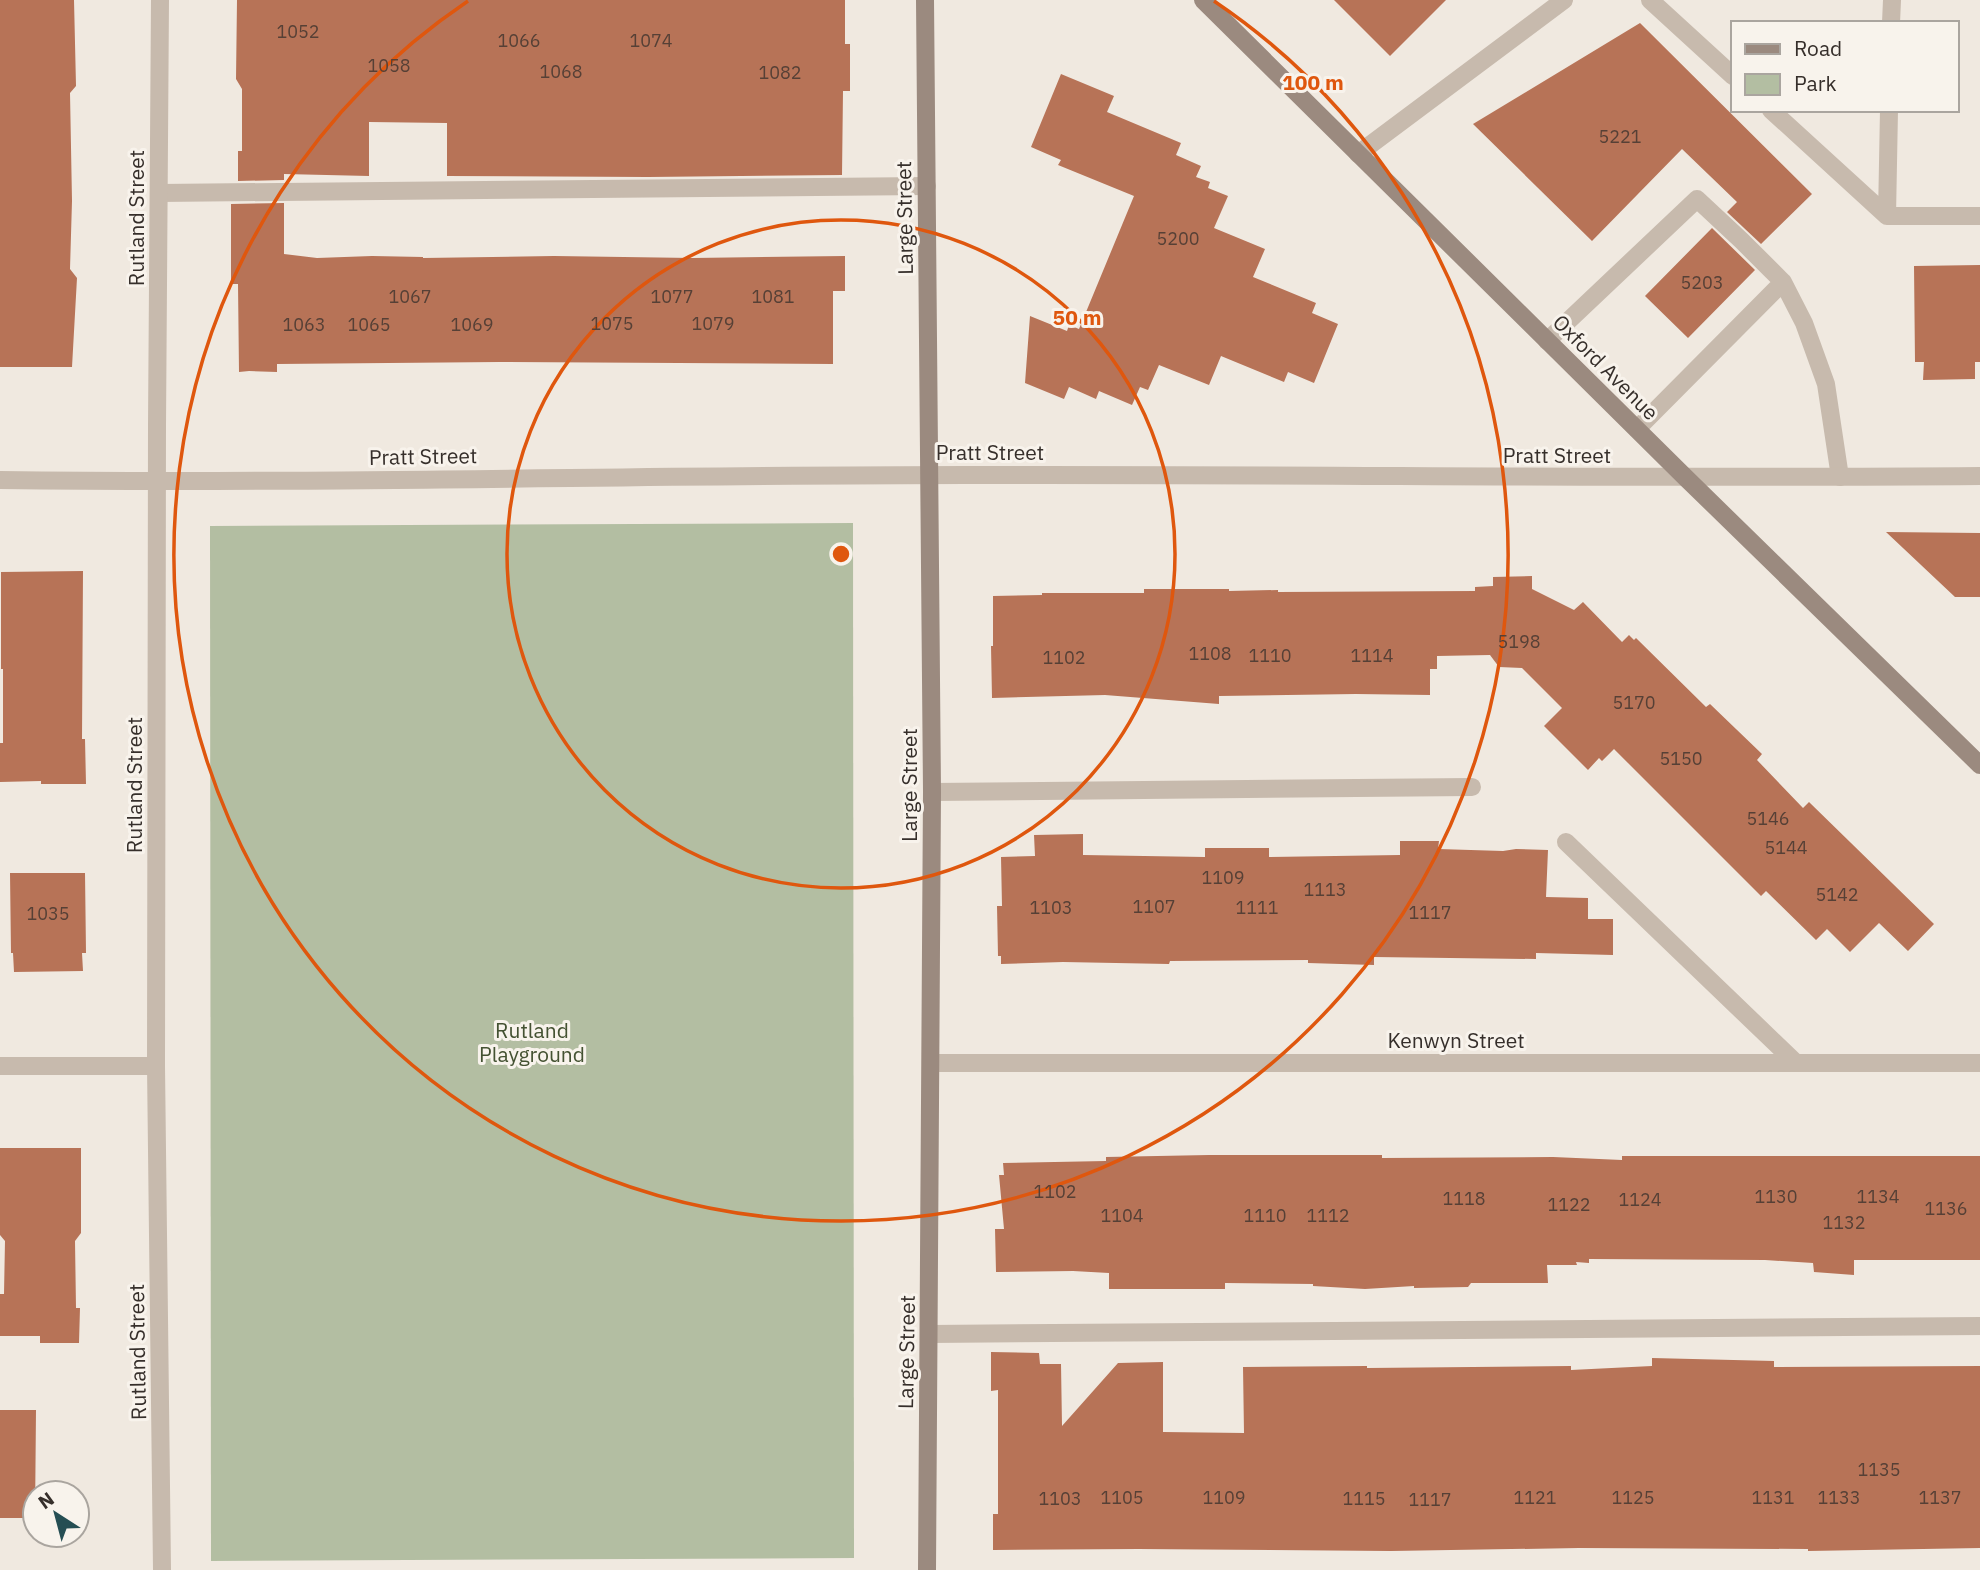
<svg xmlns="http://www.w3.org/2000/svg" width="1980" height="1570" font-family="'IBM Plex Sans',sans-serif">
<rect width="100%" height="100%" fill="#f0e9e0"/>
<path fill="#b3bea2" d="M 853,523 L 854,1558 L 211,1561 L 210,526 Z"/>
<path fill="#b77357" d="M 0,0 L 74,0 L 76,86 L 70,93 L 72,201 L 70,269 L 77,278 L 72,367 L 0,367 Z
M 237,0 L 845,0 L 845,44 L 850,44 L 850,91 L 843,91 L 842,175 L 648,177 L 447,176 L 447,123 L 369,122 L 369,176 L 284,174 L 284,180 L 238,181 L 238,151 L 242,151 L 242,89 L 236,79 Z
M 1334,0 L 1446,0 L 1390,56 Z
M 1640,23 L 1812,194 L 1761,244 L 1727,212 L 1737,202 L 1682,149 L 1592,241 L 1473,124 Z
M 1061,74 L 1114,96 L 1107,112 L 1181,143 L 1176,155 L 1201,166 L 1196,177 L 1210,182 L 1208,188 L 1228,196 L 1214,228 L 1265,249 L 1253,277 L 1316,303 L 1312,313 L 1338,324 L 1314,383 L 1288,372 L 1284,382 L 1221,356 L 1209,385 L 1159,365 L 1148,390 L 1140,387 L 1132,405 L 1099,391 L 1096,399 L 1069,387 L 1064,399 L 1025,383 L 1030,316 L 1067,331 L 1069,325 L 1079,329 L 1134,196 L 1058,165 L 1061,160 L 1031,147 Z
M 284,203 L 284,254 L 317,258 L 372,256 L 423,257 L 423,258 L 554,256 L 693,258 L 845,256 L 845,291 L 833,291 L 833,364 L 499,362 L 277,364 L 277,372 L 249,371 L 239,372 L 238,284 L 231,284 L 231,204 Z
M 1712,228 L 1755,270 L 1688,338 L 1645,296 Z
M 1980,265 L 1980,362 L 1975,362 L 1975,379 L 1923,380 L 1924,362 L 1915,362 L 1914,266 Z
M 1886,532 L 1980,533 L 1980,597 L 1955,597 Z
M 83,571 L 82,739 L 85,739 L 86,784 L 41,784 L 41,781 L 0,782 L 0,743 L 3,743 L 3,669 L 1,669 L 1,572 Z
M 1532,576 L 1532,589 L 1574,610 L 1583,602 L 1622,642 L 1629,635 L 1634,640 L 1636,638 L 1706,707 L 1710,704 L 1762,754 L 1757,760 L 1803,808 L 1809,802 L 1934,924 L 1908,951 L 1879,923 L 1850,952 L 1827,929 L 1816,940 L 1766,891 L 1761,896 L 1614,749 L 1602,761 L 1599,758 L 1588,770 L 1544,726 L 1562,708 L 1522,668 L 1499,667 L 1490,655 L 1437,656 L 1437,669 L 1430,669 L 1430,695 L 1356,694 L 1219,696 L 1219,704 L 1105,695 L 992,698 L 991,646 L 993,646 L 993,596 L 1042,595 L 1042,593 L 1144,593 L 1144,589 L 1229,589 L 1229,591 L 1278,590 L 1278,592 L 1475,591 L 1475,587 L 1493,586 L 1493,577 Z
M 1083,834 L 1083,855 L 1205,857 L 1205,848 L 1269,848 L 1269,857 L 1400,855 L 1400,841 L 1439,841 L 1438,849 L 1503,851 L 1516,849 L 1548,850 L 1546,897 L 1588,898 L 1588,919 L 1613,919 L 1613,955 L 1536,953 L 1536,959 L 1374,957 L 1374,965 L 1308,963 L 1308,960 L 1170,961 L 1169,964 L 1063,962 L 1001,964 L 1001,956 L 998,956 L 997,906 L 1002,906 L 1001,857 L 1035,856 L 1034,835 Z
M 10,873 L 85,873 L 86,953 L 82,953 L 83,971 L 14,972 L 13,953 L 11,953 Z
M 0,1148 L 81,1148 L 81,1233 L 75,1241 L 76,1308 L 80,1308 L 79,1343 L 40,1343 L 40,1336 L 0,1336 L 0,1294 L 4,1294 L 5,1241 L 0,1235 Z
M 1209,1155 L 1382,1155 L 1382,1158 L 1553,1157 L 1622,1160 L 1622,1156 L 1980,1156 L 1980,1260 L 1854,1260 L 1854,1275 L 1814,1272 L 1813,1263 L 1765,1260 L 1589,1259 L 1589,1263 L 1576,1262 L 1577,1265 L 1547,1265 L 1548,1283 L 1471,1283 L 1468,1287 L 1414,1288 L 1414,1286 L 1365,1289 L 1313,1286 L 1313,1284 L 1225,1283 L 1225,1289 L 1109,1289 L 1109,1273 L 1073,1271 L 996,1272 L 995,1229 L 1004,1229 L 999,1175 L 1004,1175 L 1003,1163 L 1106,1161 L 1106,1157 Z
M 991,1352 L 1039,1353 L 1040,1364 L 1061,1364 L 1062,1426 L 1118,1363 L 1163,1362 L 1163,1432 L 1244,1433 L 1243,1367 L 1367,1366 L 1367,1368 L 1571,1366 L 1571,1370 L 1652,1366 L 1652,1358 L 1774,1361 L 1774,1367 L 1980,1366 L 1980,1548 L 1808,1551 L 1808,1549 L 1579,1548 L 1391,1551 L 1138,1549 L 993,1550 L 993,1514 L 998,1514 L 998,1390 L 991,1391 Z
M 0,1410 L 36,1410 L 35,1518 L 0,1518 Z"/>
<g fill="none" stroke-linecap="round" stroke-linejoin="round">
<path stroke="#c7baad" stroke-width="18" d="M 1650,0 L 1733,76
M 1891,23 L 1892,0
M 1771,110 L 1887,216
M 1889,110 L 1887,216 L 1980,216
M 1358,154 L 1564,0
M 159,193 L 927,186
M 1547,341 L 1697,199 L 1742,241 L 1783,282 L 1804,323 L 1826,384 L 1840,477
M 1637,429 L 1783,282
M 932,792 L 1472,787
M 1566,842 L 1796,1063
M 929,1334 L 1980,1326"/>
<path stroke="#c7baad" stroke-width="18" d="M 160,0 L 157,426 L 156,1066 L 162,1570
M 0,480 C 322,484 643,475 965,475 C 1303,474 1642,479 1980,476
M 932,1063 L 1980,1063
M 0,1066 L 156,1066"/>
<path stroke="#9b8a7f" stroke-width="18" d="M 925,0 L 932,792 L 927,1570
M 1203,0 L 1686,478 L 1980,765"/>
</g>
<g fill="none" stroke="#df570e" stroke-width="3.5">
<circle cx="841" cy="554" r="334"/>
<path d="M1214 1A667 667 0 1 1 468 1"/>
</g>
<g text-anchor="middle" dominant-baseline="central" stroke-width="6" stroke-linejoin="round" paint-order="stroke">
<g font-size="18" fill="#564036">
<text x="298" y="31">1052</text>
<text x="519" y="40">1066</text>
<text x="651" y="40">1074</text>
<text x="389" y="65">1058</text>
<text x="561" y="71">1068</text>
<text x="780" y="72">1082</text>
<text x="1620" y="136">5221</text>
<text x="1178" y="238">5200</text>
<text x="1702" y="282">5203</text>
<text x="410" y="296">1067</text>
<text x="672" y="296">1077</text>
<text x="773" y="296">1081</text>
<text x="612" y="323">1075</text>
<text x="713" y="323">1079</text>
<text x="304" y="324">1063</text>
<text x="369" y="324">1065</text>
<text x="472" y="324">1069</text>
<text x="1519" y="641">5198</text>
<text x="1210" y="653">1108</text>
<text x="1270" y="655">1110</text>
<text x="1372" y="655">1114</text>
<text x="1064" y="657">1102</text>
<text x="1634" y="702">5170</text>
<text x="1681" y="758">5150</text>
<text x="1768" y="818">5146</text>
<text x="1786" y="847">5144</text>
<text x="1223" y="877">1109</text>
<text x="1325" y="889">1113</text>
<text x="1837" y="894">5142</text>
<text x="1154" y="906">1107</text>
<text x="1051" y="907">1103</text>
<text x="1257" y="907">1111</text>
<text x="1430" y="912">1117</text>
<text x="48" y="913">1035</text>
<text x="1055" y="1191">1102</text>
<text x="1776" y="1196">1130</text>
<text x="1878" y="1196">1134</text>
<text x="1464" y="1198">1118</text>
<text x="1640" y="1199">1124</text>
<text x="1569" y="1204">1122</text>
<text x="1946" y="1208">1136</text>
<text x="1122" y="1215">1104</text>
<text x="1265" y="1215">1110</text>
<text x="1328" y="1215">1112</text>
<text x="1844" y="1222">1132</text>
<text x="1879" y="1469">1135</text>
<text x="1122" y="1497">1105</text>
<text x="1224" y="1497">1109</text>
<text x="1535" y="1497">1121</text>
<text x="1633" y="1497">1125</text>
<text x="1773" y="1497">1131</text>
<text x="1839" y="1497">1133</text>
<text x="1940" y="1497">1137</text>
<text x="1060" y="1498">1103</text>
<text x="1364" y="1498">1115</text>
<text x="1430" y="1499">1117</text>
</g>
<g font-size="21" fill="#362f2b" stroke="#f8f3ec">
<text transform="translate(136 218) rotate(-90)">Rutland Street</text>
<text transform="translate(904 218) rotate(-91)">Large Street</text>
<text transform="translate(1606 367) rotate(45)">Oxford Avenue</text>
<text x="990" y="452">Pratt Street</text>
<text x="1557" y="455">Pratt Street</text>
<text transform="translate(423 456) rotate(-1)">Pratt Street</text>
<text transform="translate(134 785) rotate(-90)">Rutland Street</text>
<text transform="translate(909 785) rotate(-90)">Large Street</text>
<text x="1456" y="1040">Kenwyn Street</text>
<text transform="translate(137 1352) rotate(-91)">Rutland Street</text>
<text transform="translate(906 1352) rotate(-89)">Large Street</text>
</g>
<g font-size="21" fill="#445232" stroke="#f8f3ec">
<text x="532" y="1030">Rutland<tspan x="532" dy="24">Playground</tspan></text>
</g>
</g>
<circle cx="841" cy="554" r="10" fill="#df570e" stroke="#f8f3ec" stroke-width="3.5"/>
<g font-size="21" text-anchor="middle" font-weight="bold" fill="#df570e" stroke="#f8f3ec" stroke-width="6" stroke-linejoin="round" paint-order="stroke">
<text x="1313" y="90">100 m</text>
<text x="1077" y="325">50 m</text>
</g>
<rect x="1731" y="21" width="228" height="91" fill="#f8f3ec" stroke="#aaa59f" stroke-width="2"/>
<rect x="1745" y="44" width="35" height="10" fill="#9b8a7f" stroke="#aaa59f" stroke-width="2"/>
<text x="1794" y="56" font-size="21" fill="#362f2b">Road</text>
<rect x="1745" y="74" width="35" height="21" fill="#b3bea2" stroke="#aaa59f" stroke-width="2"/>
<text x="1794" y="91" font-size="21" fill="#362f2b">Park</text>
<g transform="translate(56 1514) rotate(324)"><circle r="33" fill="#f8f3ec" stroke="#aaa59f" stroke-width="2"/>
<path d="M0-5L12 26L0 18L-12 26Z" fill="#254e53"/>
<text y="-10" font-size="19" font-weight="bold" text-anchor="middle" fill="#362f2b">N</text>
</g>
</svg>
